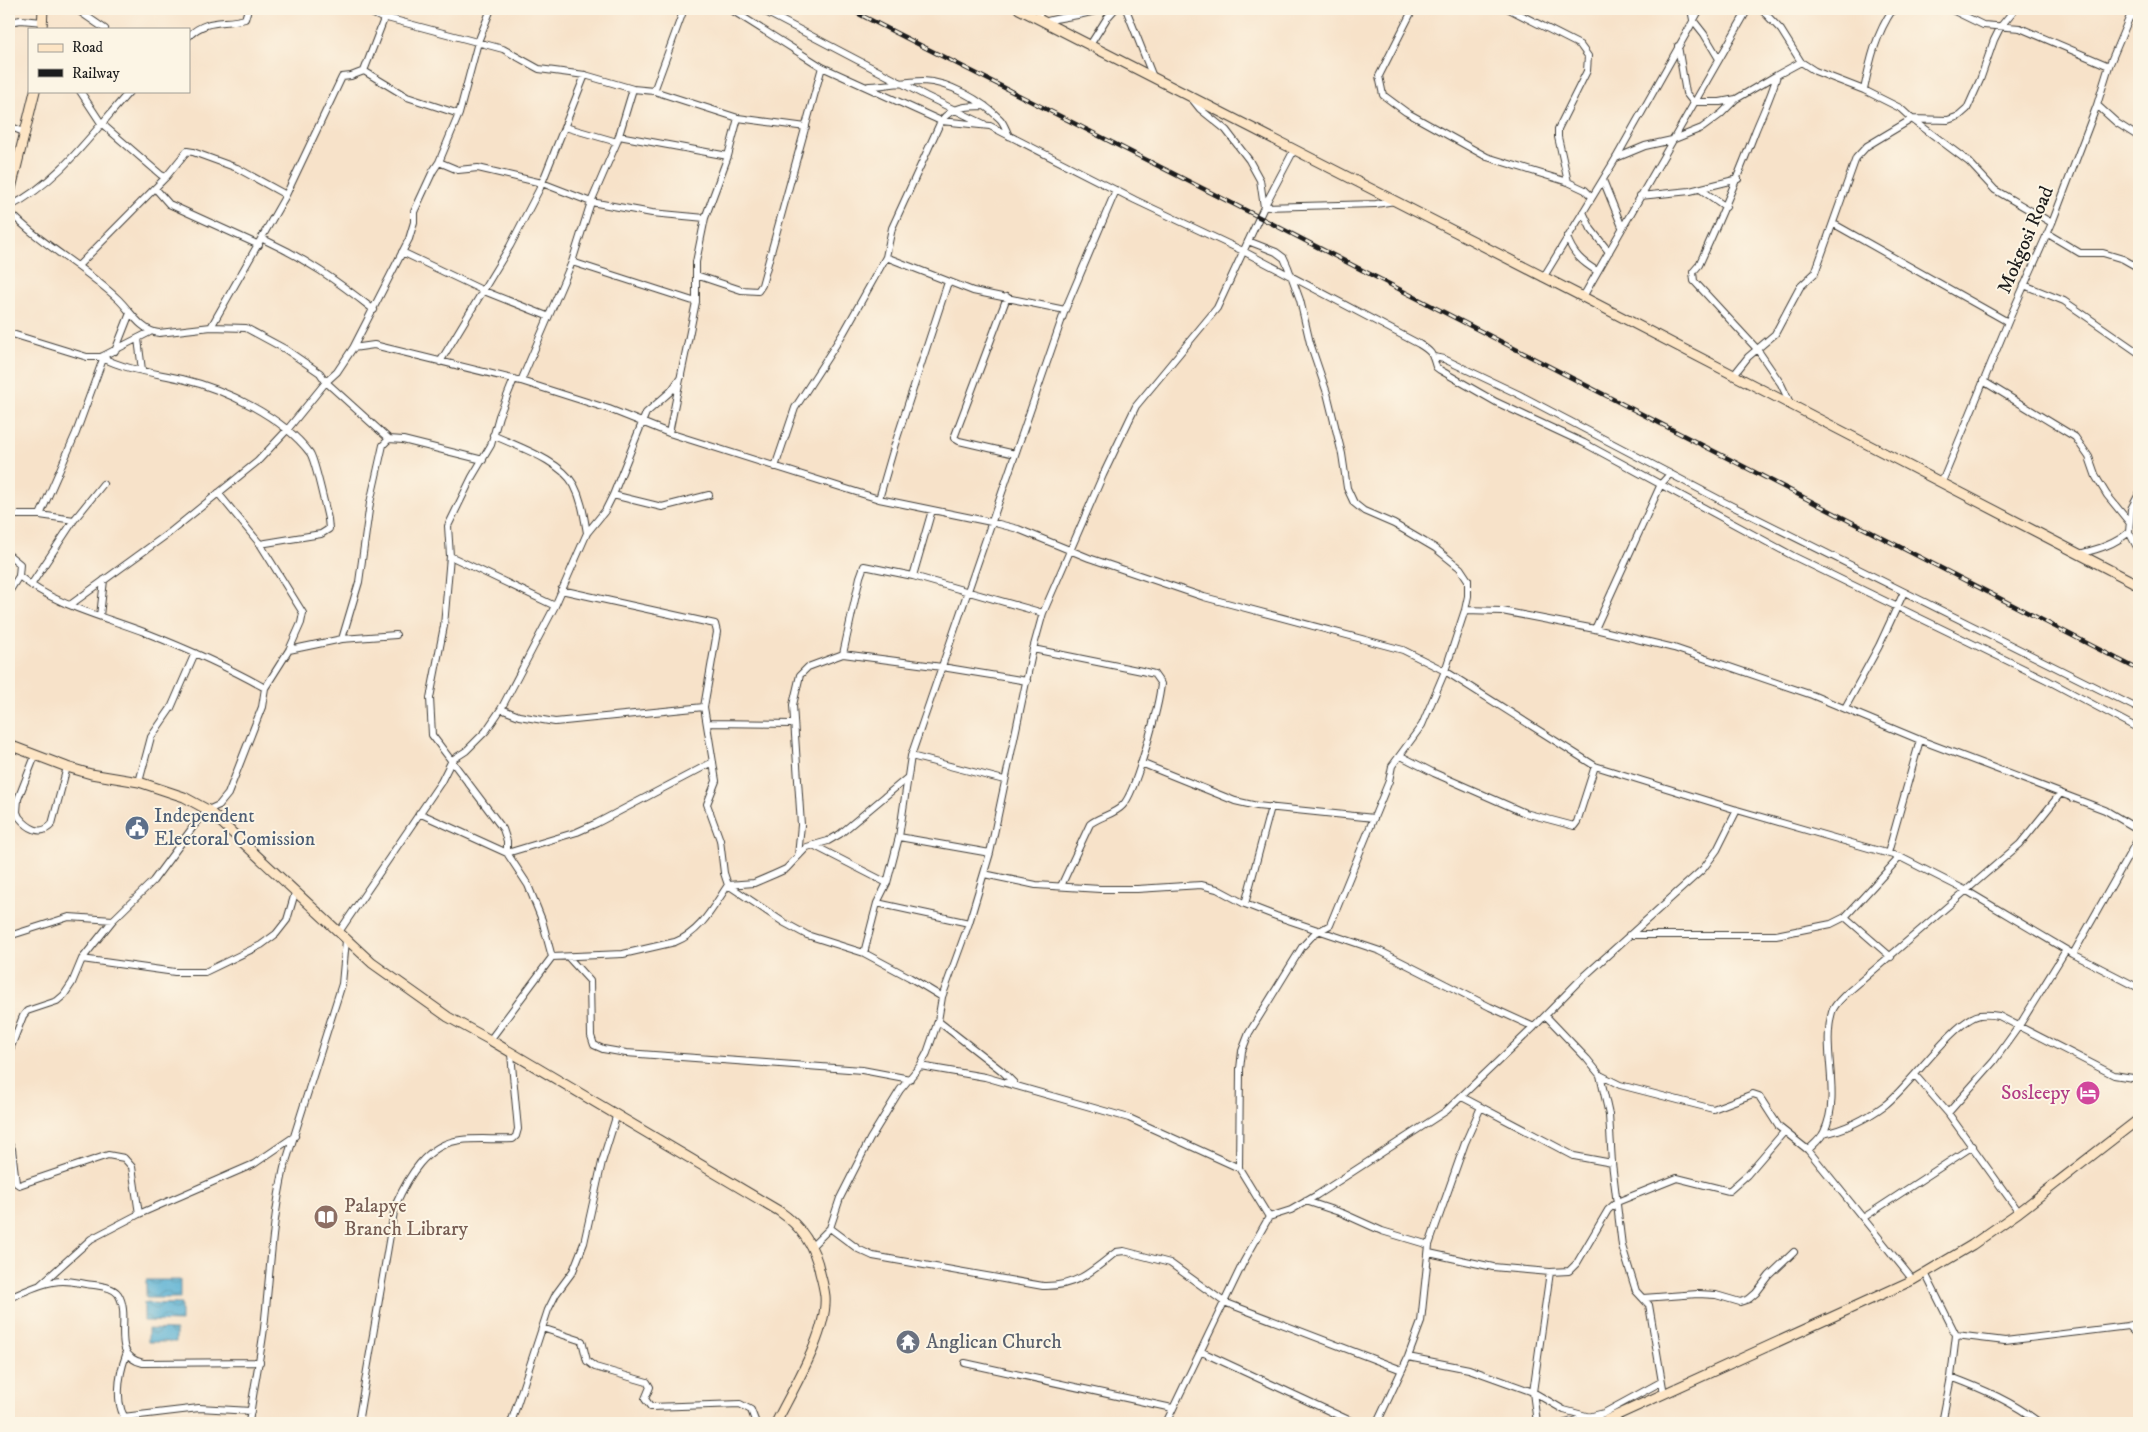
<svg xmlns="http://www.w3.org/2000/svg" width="2148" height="1432" font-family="'IM FELL DW Pica',serif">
<defs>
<pattern id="water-waves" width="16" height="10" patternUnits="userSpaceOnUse" patternTransform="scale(1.25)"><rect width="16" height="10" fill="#55afd3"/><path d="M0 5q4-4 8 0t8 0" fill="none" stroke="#468eaa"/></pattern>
</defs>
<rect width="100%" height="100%" fill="#fcf5e5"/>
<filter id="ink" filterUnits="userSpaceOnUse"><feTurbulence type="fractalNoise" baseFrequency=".02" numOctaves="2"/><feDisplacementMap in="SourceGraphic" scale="10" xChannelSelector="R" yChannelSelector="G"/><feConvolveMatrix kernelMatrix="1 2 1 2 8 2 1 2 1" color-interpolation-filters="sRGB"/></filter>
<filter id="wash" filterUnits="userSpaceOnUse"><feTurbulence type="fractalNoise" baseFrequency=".0096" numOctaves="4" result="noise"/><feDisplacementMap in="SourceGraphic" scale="20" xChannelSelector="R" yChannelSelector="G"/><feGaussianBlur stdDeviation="1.12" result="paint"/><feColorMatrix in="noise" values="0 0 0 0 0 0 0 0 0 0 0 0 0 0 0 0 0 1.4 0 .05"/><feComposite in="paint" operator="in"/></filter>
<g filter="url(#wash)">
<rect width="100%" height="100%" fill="#f7e2c9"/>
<path fill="url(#water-waves)" stroke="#386678" d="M 146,1280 L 180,1280 L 180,1298 L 146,1298 Z
M 144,1303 L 181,1304 L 181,1322 L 144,1321 Z
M 148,1329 L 176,1330 L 176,1342 L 148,1342 Z"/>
</g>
<g filter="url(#ink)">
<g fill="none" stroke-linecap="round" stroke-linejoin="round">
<defs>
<path id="street" d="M 76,9 L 105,29
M 363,9 L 384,19 L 387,18 L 503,49 L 539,69 L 585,75 L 633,89 L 654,91 L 738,118 L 806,127
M 730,9 L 822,67 L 941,121 L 990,126 L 1135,200 L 1243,251 L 1419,344 C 1432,352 1432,353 1436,367 L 1440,370 L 1496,402 L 1584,443 L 1793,556 L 2047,680 L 2139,729
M 760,9 L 926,96 L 984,124
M 1126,9 L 1153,77
M 1413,9 L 1379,76 L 1383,95 L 1406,112 L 1487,157 L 1568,182 L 1585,190 L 1592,197
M 1509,9 L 1580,45 L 1588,56 L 1587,71 L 1558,129 L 1558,137 L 1568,182
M 1691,9 L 1693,20 L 1704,34 L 1719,59
M 1761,9 L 1781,30 L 1801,62 L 1815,71 L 1864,90 L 1900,108 L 1912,119 L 1969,162 L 1995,190 L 2052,223
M 1950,9 L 1983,25 L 2020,28 L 2109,66
M 2130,15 L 2139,19
M 1038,19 L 1041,9
M 9,22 L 21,20 L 43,22
M 1044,22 C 1062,16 1084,16 1101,9
M 189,36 C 207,18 223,25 245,19 L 248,9
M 1090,45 L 1107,18 L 1115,9
M 1678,46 L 1686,93 L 1693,102 L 1720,102 L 1736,99 L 1777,75
M 364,71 L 407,97 L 459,114
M 869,86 C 887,86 905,81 923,81 C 949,82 981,100 1000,119 C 1004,123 1006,130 1009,136
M 1864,90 C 1870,60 1876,34 1893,9
M 80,91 L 101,123 L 161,175 L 166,177 L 187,151 L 193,152 L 237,168 L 286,195 L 211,327
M 654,91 L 684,9
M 1192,99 L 1200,109 L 1226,130 L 1249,160 L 1260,180 L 1264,207 L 1376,204 L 1395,201
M 2097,105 L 2117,123 L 2139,137
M 9,126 L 26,133
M 565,127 L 617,142
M 619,136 L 728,156
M 1616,158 L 1645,146 L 1672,140 L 1702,128 L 1721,114 L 1735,100
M 439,162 L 458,170 L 478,168 L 542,183 L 591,202 L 652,213 L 705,218
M 1603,180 L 1622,227
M 155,188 L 169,204 L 259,245
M 1700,189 L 1726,207
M 286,195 L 342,77 L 351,76 L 364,71 L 384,19
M 1640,196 L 1690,191 L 1738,179
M 9,207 C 59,182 93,132 130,91
M 9,211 C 41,245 85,267 119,300 C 131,312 141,331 159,333 L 211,327 L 246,328 L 285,349 L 320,373 L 326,382 L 337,372 L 353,348 L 374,345 L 521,381 L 609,409 L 669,433 L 853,491 L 879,499 L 991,522 L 1018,529 L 1089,558 L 1204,597 L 1403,650 L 1445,671 L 1595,766 L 1737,810 L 1900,857 L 1967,891 L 2073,954 L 2139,988
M 1583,212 L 1591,229 L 1609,252
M 1834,224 L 2008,322
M 2048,234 L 2080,253 L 2103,253 L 2123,259 L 2139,268
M 1567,237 C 1573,254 1582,262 1597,271
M 263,239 C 306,259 336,280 374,310
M 402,252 L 484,291 L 547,316
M 886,257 L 973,291 L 1065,310
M 572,262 L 696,302
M 78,266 L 166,177
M 696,275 L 741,290 L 758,291 L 762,285 L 822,67
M 1543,278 L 1616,158 L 1700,9
M 2024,285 L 2064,301 L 2139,353
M 1007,297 L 954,438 L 959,441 L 1015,454
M 1583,297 L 1748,9
M 9,333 L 87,357 L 101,357 L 150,332
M 138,339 L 142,370
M 353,348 L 409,239 L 414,222 L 414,212 L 433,171 L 439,162 L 459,114 L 478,42 L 491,9
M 115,351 L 130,313
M 101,357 C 125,370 156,373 182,379 C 225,389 283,417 310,453 C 315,460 325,506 328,519 L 329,529 L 321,534 L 260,544
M 1434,357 L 1444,359 L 1518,394 L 1724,502 L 2139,709
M 440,362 L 510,246 L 540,188 L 585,75
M 1733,376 L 1748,357 L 1775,334 L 1800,287 L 1815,273 L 1856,158 L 1867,146 L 1912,119 L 1948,120 L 1959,116 L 1967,109 L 1980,80 L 1994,40 L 2001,26 L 2015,9
M 681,377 L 671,391 L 646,413 L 613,495 L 605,511 L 587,533 L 555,606 L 501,709 L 519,716 L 555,722 L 704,707
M 514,379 L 499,416 L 491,445 L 472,477 L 448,526 L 450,556 L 444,626 L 430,698 L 432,735 L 503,829 L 507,841 L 507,853 L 577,832 L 597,823 L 713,762
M 521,381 L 572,262 L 591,202 L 617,142 L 633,89
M 1983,381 L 2075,437 L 2089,457 L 2096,477 L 2107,495 L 2129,522
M 1791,405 L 1781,384 L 1757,349 L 1694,281 L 1693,272 L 1699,265 C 1719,221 1738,177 1755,132 C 1763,112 1772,95 1777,75 L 1801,62
M 669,433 L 696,302 L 696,262 L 705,218 L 728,156 L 738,118
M 493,435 C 518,447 560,460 574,485 C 582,500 584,516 587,533
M 775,467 L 795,408 L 844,332 L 886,257 L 892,228 L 941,121 C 952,106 968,106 985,106
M 1942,482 L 2008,322 L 2052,223 L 2097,105 L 2109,66 L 2133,9
M 613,495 L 662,507 L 709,495
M 879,499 L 895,444 L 948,282
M 9,515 L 40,515 L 74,520
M 40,515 L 76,433 L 103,359
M 2129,532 L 2139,551
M 2079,554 C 2098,549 2114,545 2129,532 L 2131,509 L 2139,494
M 9,555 L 20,564 L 19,576 L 9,592
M 450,556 L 555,606
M 19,576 C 54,605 102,616 144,632 C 185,648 226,666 265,688
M 913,576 L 932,510
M 31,585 L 74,520 L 103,484
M 561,590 L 715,624 L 717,632 L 704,707 L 716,781 L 707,804 L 720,840 L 724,873 L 728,885 L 783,922 L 807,935 L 864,953 L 909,977 L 942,997
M 70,605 L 169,533 L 258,461 L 287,430 L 326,382 L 389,439
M 1465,610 L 1502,611 L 1595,629 L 1674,648 L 1812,695 L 1920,740 L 2105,810 L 2139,830
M 100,616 L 104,580
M 1595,629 L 1661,484 L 1670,474
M 342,639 L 359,582 L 370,503 L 383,445 L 389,439 L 403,440 L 483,460
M 1033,649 L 1142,671 L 1154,674 L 1161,684 C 1159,705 1136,792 1123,805 C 1114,815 1100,816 1090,824 L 1061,886
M 289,650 L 342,639 L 396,635
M 843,654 L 860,577 L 864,566 L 913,576 L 1043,613
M 1845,708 L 1879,646 L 1904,592
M 707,723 L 793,724
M 35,756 L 18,799 L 17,812 L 19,817 C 28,828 41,837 52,824 L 67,767
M 911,756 L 1004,780
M 1401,756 L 1434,773 L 1525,813 L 1574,826 L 1577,822 L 1595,766
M 1141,763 L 1235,801 L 1257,806 L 1374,818
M 139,782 L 151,737 L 171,708 L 195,653
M 419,813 L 507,853 L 528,885 L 542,920 L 552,957 L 490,1040
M 899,837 L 990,853
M 813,845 L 887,883
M 1888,853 L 1920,740
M 798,856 L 801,825 L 793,705 L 800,675 L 808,667 L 843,654 L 942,667 L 1027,681
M 984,874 L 1036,885 L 1100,889 L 1137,889 L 1201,885 L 1217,889 L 1245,904 L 1276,916 L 1380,951 L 1490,1007 L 1534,1027
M 728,885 L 754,883 L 775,874 L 786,869 L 807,847 L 828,841 L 840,834 L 907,778
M 877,903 L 969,923
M 1245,904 L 1271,807
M 1845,917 L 1891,957
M 339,932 L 441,782 L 452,760 L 466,751 L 486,731 L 501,709
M 1629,935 L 1776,935 L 1831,924 L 1845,917 L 1900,857
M 9,936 L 69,917 L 113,920
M 864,953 L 877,903 L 887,883 L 899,837 L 911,756 L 1065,310 L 1116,190
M 2073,954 L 2139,837
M 552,957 L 623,954 L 675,942 C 701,932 713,907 728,885
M 568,957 L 590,981 L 591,1036 L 594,1045 L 603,1049 L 626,1053 L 862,1070 L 910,1079
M 82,959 L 175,972 L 205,972 L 261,945 L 276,934 L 287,920 L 295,893
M 1546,1016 L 1587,1059 L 1600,1075 L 1609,1115 L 1612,1163 L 1622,1246 L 1636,1291 L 1649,1305 L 1664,1394
M 938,1021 L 1002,1071 L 1014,1083
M 9,1052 L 23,1016 L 27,1011 L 57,1001 L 64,995 L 72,983 L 82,959 L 113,920 L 153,881 L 193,827 L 208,810 L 219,805 L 228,794 L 262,707 L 265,688 L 289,650 L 301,623 L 303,613 L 260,544 L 218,493
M 920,1066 L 985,1077 L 1129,1118 L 1239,1168
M 1600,1075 L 1620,1085 L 1713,1109 L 1753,1094 L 1759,1096 L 1779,1127 L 1808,1150 L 1913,1280
M 1915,1075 L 1948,1113 L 2019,1212
M 1462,1097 L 1574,1156 L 1612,1163
M 1948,1113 L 1994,1061 L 2019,1026 L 2066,950
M 1823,1134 C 1847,1129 1866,1119 1885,1105 C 1910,1086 1954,1020 1980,1015 C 1986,1014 1993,1015 1999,1016 L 2114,1075 L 2139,1079
M 9,1144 L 12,1149 L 16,1183 L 19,1185 L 108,1155 L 124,1158 L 132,1167 L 139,1214
M 1808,1150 C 1813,1145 1821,1139 1824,1132 C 1842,1094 1821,1051 1832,1012 C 1834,1005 1841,999 1846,994 L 2020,844 L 2060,794
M 1306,1201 L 1342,1213 L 1382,1231 L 1429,1245
M 1269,1217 L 1291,1210 L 1317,1195 L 1446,1111 L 1534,1027 L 1578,982 L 1703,869 L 1717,850 L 1737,810
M 1863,1218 L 1973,1146
M 830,1228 L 858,1249 L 873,1256 L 1043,1286 C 1075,1287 1093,1271 1116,1252 L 1124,1251 L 1170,1263 L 1224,1302 L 1402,1370
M 811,1247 L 830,1228 L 840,1198 L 870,1139 L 900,1090 L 920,1066 L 927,1053 L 938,1021 L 942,997 L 969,923 L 990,853 L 1033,649 L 1043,613 L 1103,475 L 1136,406 L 1217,308 L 1264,207 L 1294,150
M 1429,1253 L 1493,1267 L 1550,1272 L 1569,1271 L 1577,1263 L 1608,1210 L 1617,1202 L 1677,1178 L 1729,1191 L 1747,1175 L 1784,1132
M 1925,1273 L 1956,1335 L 2005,1341 L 2128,1326 L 2139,1323
M 40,1285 L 91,1239 L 139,1214 L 254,1164 L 295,1136
M 9,1298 C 26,1291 45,1281 63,1281 C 73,1281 84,1284 94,1285 C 101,1286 113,1287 118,1294 C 133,1317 108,1355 143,1363 L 260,1362
M 1643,1298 L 1698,1294 L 1716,1295 L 1740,1302 L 1749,1299 L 1756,1293 L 1769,1276 L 1794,1252
M 2128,1326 L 2139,1337
M 542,1328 L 582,1341 L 587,1361 L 595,1367 L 647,1382 L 650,1387 L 645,1399 L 651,1407 L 740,1404 L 751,1410 L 756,1423
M 1202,1352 L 1355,1423
M 126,1355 C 119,1374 113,1407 129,1423
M 1408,1357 L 1469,1369 L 1533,1392 L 1564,1410 L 1605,1421
M 965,1363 L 1172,1408
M 1951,1377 C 1983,1389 2013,1402 2040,1423
M 123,1417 L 199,1408 L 251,1411
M 249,1423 C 253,1391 260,1360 264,1328 C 270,1274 272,1221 284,1168 L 342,984 L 346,940
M 358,1423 L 395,1206 C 408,1177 426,1144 461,1140 C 478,1138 496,1140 513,1139 L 516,1136 L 518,1129 L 511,1054
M 511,1423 L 548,1310 L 556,1294 L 573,1271 L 584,1243 L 602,1162 L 616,1117
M 1166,1423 L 1243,1263 L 1269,1217 L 1239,1168 L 1240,1069 L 1242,1051 L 1249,1033 L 1302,947 L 1314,934 L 1330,925 L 1389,781 L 1392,766 L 1422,725 L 1445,671 L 1465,610 L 1468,596 L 1468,580 L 1460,568 L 1435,548 L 1394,524 L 1364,511 L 1354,503 L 1347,488 L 1342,454 L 1327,393 L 1310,343 L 1300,300 L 1288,267 L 1284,258 L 1276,252 L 1248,241
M 1377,1423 L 1408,1357 L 1421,1322 L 1429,1245 L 1465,1143 L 1481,1107
M 1537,1423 L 1533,1392 L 1550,1272
M 1565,1423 L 1604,1413 L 1661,1382
M 1942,1423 L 1951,1377 L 1956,1335"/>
<path id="secondary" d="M 1019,9 L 1583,297 L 2139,585
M 42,29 L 43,9
M 9,197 L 35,91
M 9,745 L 67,767 L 91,774 L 139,782 L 184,797 L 208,810 L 372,963 L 448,1017 L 490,1040 L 779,1211 C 801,1226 815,1247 820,1273 C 822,1280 824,1288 825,1296 C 828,1333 792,1390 776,1423
M 1600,1423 L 1913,1280 L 1972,1245 L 2019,1212 L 2139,1119"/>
</defs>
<use href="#street" stroke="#3d3a36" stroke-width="8"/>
<use href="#secondary" stroke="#3d3a36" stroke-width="11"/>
<use href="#street" stroke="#fff" stroke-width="6"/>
<use href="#secondary" stroke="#fde5c5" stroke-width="9"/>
<defs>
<path id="rail" d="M 849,9 L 1259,217 L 2139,670"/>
</defs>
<use href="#rail" stroke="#1c1c1c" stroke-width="4.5"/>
<use href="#rail" stroke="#fcf5e5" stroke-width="2.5" stroke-dasharray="8" stroke-linecap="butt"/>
</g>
</g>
<defs>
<symbol id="civic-disc" viewBox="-11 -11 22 22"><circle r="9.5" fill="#5c6f8a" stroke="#fcf5e5"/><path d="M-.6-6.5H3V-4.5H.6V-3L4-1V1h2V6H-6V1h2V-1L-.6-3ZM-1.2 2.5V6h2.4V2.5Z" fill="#fff"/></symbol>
<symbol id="hotel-disc" viewBox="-11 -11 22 22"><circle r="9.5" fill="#d1479c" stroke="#fcf5e5"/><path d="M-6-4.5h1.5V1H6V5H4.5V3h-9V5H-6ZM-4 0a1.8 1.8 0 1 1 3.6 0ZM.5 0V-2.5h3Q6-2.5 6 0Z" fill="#fff"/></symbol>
<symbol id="library-disc" viewBox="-11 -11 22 22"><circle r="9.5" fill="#8d6e63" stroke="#fcf5e5"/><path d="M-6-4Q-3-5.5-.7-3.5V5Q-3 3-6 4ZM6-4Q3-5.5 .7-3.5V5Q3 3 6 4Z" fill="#fff"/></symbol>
<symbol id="temple-disc" viewBox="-11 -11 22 22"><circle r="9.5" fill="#6b7280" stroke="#fcf5e5"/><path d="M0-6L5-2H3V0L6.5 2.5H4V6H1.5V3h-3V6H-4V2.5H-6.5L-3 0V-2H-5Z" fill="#fff"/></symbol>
</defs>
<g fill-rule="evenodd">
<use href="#civic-disc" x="123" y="814" width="28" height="28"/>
<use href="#hotel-disc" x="2074" y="1079" width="28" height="28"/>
<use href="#library-disc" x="312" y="1203" width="28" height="28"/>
<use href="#temple-disc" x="894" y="1328" width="28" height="28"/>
</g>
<g text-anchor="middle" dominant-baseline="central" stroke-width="4" stroke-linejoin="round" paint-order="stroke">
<g font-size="20" fill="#1c1c1c" stroke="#fcf5e5">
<text transform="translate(2026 240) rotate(-67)">Mokgosi Road</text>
</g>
<g font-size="20" fill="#4e5e75" stroke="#fcf5e5" text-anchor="start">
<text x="154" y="816">Independent<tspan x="154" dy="23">Electoral Comission</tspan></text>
</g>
<g font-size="20" fill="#b23c85" stroke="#fcf5e5" text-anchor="end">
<text x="2070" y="1093">Sosleepy</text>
</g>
<g font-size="20" fill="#785e54" stroke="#fcf5e5" text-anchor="start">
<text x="344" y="1206">Palapye<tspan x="344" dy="23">Branch Library</tspan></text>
</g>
<g font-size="20" fill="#5b616d" stroke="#fcf5e5" text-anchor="start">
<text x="926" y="1342">Anglican Church</text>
</g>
</g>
<rect width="2148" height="1432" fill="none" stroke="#fcf5e5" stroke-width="30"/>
<rect x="28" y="28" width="162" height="65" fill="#fcf5e5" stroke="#a29e95"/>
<rect x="38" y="44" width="25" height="8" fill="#fde5c5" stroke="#a29e95"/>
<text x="72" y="52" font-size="15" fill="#1c1c1c">Road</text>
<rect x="38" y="69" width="25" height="8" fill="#1c1c1c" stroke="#a29e95"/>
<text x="72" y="78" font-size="15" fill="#1c1c1c">Railway</text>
</svg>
